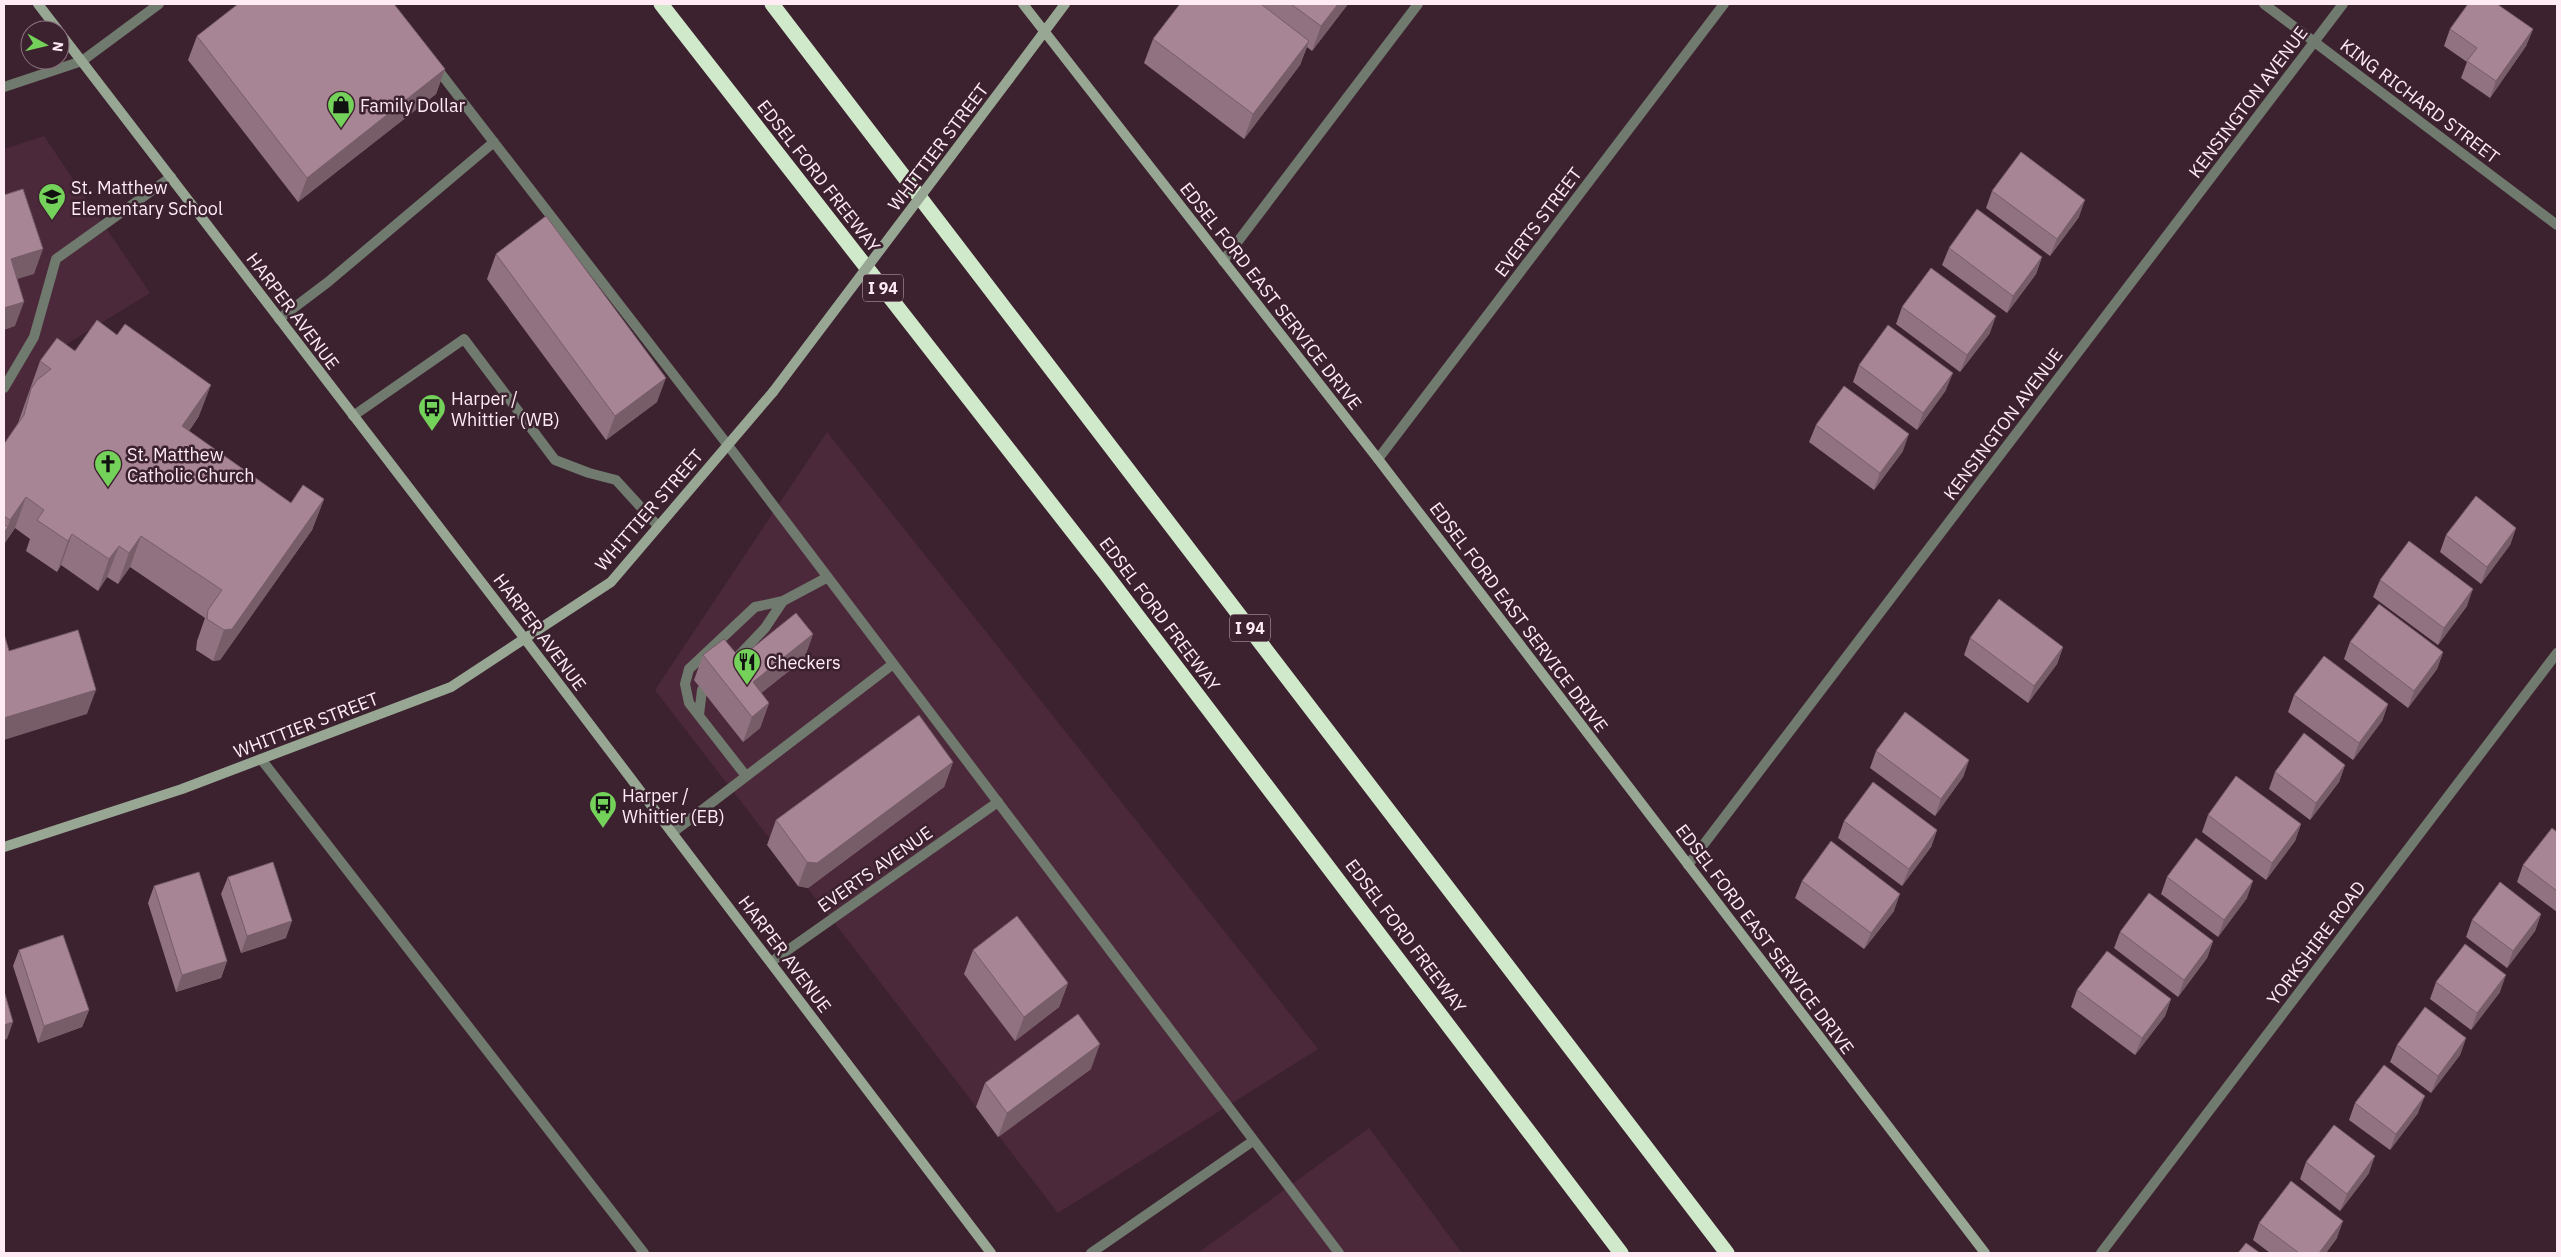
<svg xmlns="http://www.w3.org/2000/svg" width="2561" height="1257" font-family="'IBM Plex Sans',sans-serif">
<rect width="100%" height="100%" fill="#3c212f"/>
<path fill="#4b293a" d="M 44,136 L 150,293 L 62,347 L 4,447 L 4,149 Z
M 827,432 L 1318,1049 L 1058,1213 L 655,690 Z
M 1369,1128 L 1462,1253 L 1198,1253 Z"/>
<g fill="none" stroke-linecap="round" stroke-linejoin="round">
<path stroke="#707a6e" stroke-width="10" d="M 435,66 L 727,444 L 1339,1253
M 1223,261 L 1418,4
M 279,319 L 328,282 L 494,142
M 4,388 L 34,337 L 56,259 L 171,177
M 353,416 L 464,339 L 555,460 L 589,473 L 616,480 L 658,526
M 730,665 L 765,628 L 783,601
M 699,715 L 702,690
M 261,759 L 644,1253
M 746,776 L 689,703 L 685,684 L 689,669 L 755,607 L 783,601 L 828,577
M 672,833 L 893,664"/>
<path stroke="#707a6e" stroke-width="10" d="M 2264,4 L 2557,225
M 4,87 L 82,61 L 159,4
M 1378,459 L 1724,4
M 1688,865 L 2343,4
M 771,962 L 998,802
M 1091,1253 L 1253,1141
M 2101,1253 L 2557,653"/>
<path stroke="#97a794" stroke-width="10" d="M 38,4 L 58,30
M 1023,4 L 1378,459 L 1985,1253
M 60,33 L 525,639 L 991,1253
M 1009,79 L 1065,4
M 4,847 L 182,789 L 451,687 L 611,582 L 773,392"/>
<path stroke="#d1e9cb" stroke-width="15" d="M 661,4 L 1105,573 L 1621,1253
M 772,4 L 1727,1253"/>
<path stroke="#97a794" stroke-width="10" d="M 773,392 L 1009,79"/>
</g>
<path fill="#907280" d="M 1180,4 L 1348,4 L 1312,51 L 1307,47 L 1300,65 L 1244,139 L 1144,63 L 1153,39 Z
M 2450,29 L 2533,29 L 2526,46 L 2490,98 L 2461,78 L 2467,62 L 2444,46 Z
M 197,36 L 445,69 L 436,94 L 298,202 L 188,60 Z
M 1992,191 L 2079,217 L 2050,256 L 1986,208 Z
M 1949,248 L 2042,257 L 2036,274 L 2007,313 L 1942,265 Z
M 496,254 L 657,402 L 606,440 L 487,279 Z
M 1902,307 L 1990,333 L 1960,372 L 1896,324 Z
M 75,351 L 199,416 L 189,431 L 291,503 L 324,499 L 312,530 L 220,660 L 213,661 L 196,650 L 197,641 L 205,618 L 130,567 L 118,584 L 107,577 L 98,591 L 61,565 L 57,572 L 26,551 L 30,539 L 15,528 L 4,544 L 4,444 L 18,423 L 40,361 Z
M 1859,365 L 1946,390 L 1917,430 L 1853,382 Z
M 1816,425 L 1903,451 L 1874,490 L 1809,442 Z
M 2516,528 L 2510,545 L 2481,584 L 2440,552 L 2446,535 Z
M 2380,580 L 2467,606 L 2438,645 L 2373,597 Z
M 813,634 L 804,659 L 761,693 L 769,703 L 760,728 L 743,742 L 694,680 L 703,655 L 740,658 Z
M 1970,638 L 2063,647 L 2057,664 L 2028,703 L 1964,655 Z
M 2350,642 L 2443,652 L 2437,669 L 2408,708 L 2344,659 Z
M 2294,695 L 2388,704 L 2382,721 L 2353,760 L 2288,712 Z
M 1876,751 L 1969,760 L 1963,777 L 1935,816 L 1870,768 Z
M 953,762 L 944,787 L 808,888 L 798,886 L 767,845 L 776,820 Z
M 2345,765 L 2339,782 L 2310,820 L 2269,789 L 2275,772 Z
M 2208,815 L 2301,824 L 2295,841 L 2266,880 L 2202,832 Z
M 1844,821 L 1937,830 L 1931,847 L 1902,886 L 1838,838 Z
M 2557,832 L 2557,912 L 2517,882 L 2523,865 Z
M 228,877 L 286,938 L 241,953 L 221,894 Z
M 2167,877 L 2247,898 L 2218,937 L 2161,894 Z
M 1802,881 L 1894,911 L 1864,949 L 1795,898 Z
M 154,886 L 227,961 L 221,978 L 176,992 L 148,903 Z
M 2541,914 L 2535,931 L 2507,968 L 2466,937 L 2472,920 Z
M 2120,932 L 2213,941 L 2207,958 L 2178,997 L 2114,948 Z
M 19,950 L 89,1010 L 82,1027 L 38,1043 L 13,966 Z
M 973,950 L 1068,983 L 1059,1007 L 1015,1041 L 964,974 Z
M 2436,982 L 2500,992 L 2471,1030 L 2430,999 Z
M 2077,990 L 2171,999 L 2165,1016 L 2135,1055 L 2071,1007 Z
M 2466,1038 L 2460,1055 L 2431,1093 L 2390,1062 L 2397,1045 Z
M 1091,1069 L 998,1137 L 976,1107 L 985,1083 Z
M 2355,1103 L 2418,1113 L 2390,1150 L 2349,1120 Z
M 2306,1162 L 2369,1173 L 2340,1211 L 2300,1179 Z
M 2259,1223 L 2337,1238 L 2326,1253 L 2270,1253 L 2253,1240 Z"/>
<path fill="#765d68" d="M 1338,4 L 1348,4 L 1312,51 L 1321,26 Z
M 2533,29 L 2526,46 L 2490,98 L 2496,81 Z
M 1309,41 L 1300,65 L 1244,139 L 1253,114 Z
M 445,69 L 436,94 L 298,202 L 307,178 Z
M 2085,200 L 2079,217 L 2050,256 L 2057,239 Z
M 43,249 L 34,274 L 4,283 L 11,259 Z
M 2042,257 L 2036,274 L 2007,313 L 2013,296 Z
M 24,302 L 15,326 L 4,330 L 4,308 Z
M 1996,316 L 1990,333 L 1960,372 L 1967,355 Z
M 1953,373 L 1946,390 L 1917,430 L 1923,413 Z
M 666,378 L 657,402 L 606,440 L 615,416 Z
M 211,385 L 199,416 L 171,458 L 182,426 Z
M 1909,434 L 1903,451 L 1874,490 L 1880,473 Z
M 26,497 L 15,528 L 4,544 L 4,538 L 10,520 Z
M 324,499 L 312,530 L 220,660 L 213,661 L 224,630 Z
M 8,527 L 4,538 L 4,532 Z
M 2516,528 L 2510,545 L 2481,584 L 2487,567 Z
M 72,534 L 61,565 L 57,572 L 68,541 Z
M 141,536 L 130,567 L 118,584 L 129,553 Z
M 119,546 L 107,577 L 98,591 L 109,559 Z
M 2473,589 L 2467,606 L 2438,645 L 2444,628 Z
M 813,634 L 804,659 L 744,707 L 753,682 Z
M 2063,647 L 2057,664 L 2028,703 L 2034,686 Z
M 2443,652 L 2437,669 L 2408,708 L 2414,691 Z
M 96,690 L 87,714 L 4,740 L 4,718 Z
M 769,703 L 760,728 L 743,742 L 752,717 Z
M 2388,704 L 2382,721 L 2353,760 L 2359,743 Z
M 1969,760 L 1963,777 L 1935,816 L 1941,799 Z
M 953,762 L 944,787 L 808,888 L 798,886 L 807,862 Z
M 2345,765 L 2339,782 L 2310,820 L 2316,803 Z
M 2301,824 L 2295,841 L 2266,880 L 2272,863 Z
M 1937,830 L 1931,847 L 1902,886 L 1909,869 Z
M 2253,881 L 2247,898 L 2218,937 L 2224,920 Z
M 1900,894 L 1894,911 L 1864,949 L 1871,933 Z
M 2541,914 L 2535,931 L 2507,968 L 2513,951 Z
M 292,921 L 286,938 L 241,953 L 247,936 Z
M 2213,941 L 2207,958 L 2178,997 L 2184,980 Z
M 227,961 L 221,978 L 176,992 L 182,975 Z
M 2506,975 L 2500,992 L 2471,1030 L 2477,1013 Z
M 1068,983 L 1059,1007 L 1015,1041 L 1024,1017 Z
M 2171,999 L 2165,1016 L 2135,1055 L 2142,1038 Z
M 89,1010 L 82,1027 L 38,1043 L 44,1026 Z
M 13,1022 L 7,1039 L 4,1040 L 4,1025 Z
M 2466,1038 L 2460,1055 L 2431,1093 L 2438,1076 Z
M 1100,1044 L 1091,1069 L 998,1137 L 1007,1113 Z
M 2425,1096 L 2418,1113 L 2390,1150 L 2396,1134 Z
M 2375,1156 L 2369,1173 L 2340,1211 L 2347,1194 Z
M 2343,1221 L 2337,1238 L 2326,1253 L 2319,1253 Z"/>
<path fill="#a88595" stroke="#765d68" d="M 238,4 L 394,4 L 445,69 L 307,178 L 197,36 Z
M 1180,4 L 1261,4 L 1309,41 L 1253,114 L 1153,39 Z
M 1291,4 L 1338,4 L 1321,26 Z
M 2468,4 L 2497,4 L 2533,29 L 2496,81 L 2467,61 L 2477,48 L 2450,29 Z
M 2021,152 L 2085,200 L 2057,239 L 1992,191 Z
M 23,189 L 43,249 L 11,259 L 24,302 L 4,308 L 4,195 Z
M 1977,209 L 2042,257 L 2013,296 L 1949,248 Z
M 546,216 L 666,378 L 615,416 L 496,254 Z
M 1931,268 L 1996,316 L 1967,355 L 1902,307 Z
M 97,320 L 117,335 L 125,324 L 211,385 L 182,426 L 291,503 L 303,485 L 324,499 L 232,629 L 224,630 L 207,619 L 208,610 L 222,590 L 141,536 L 129,553 L 119,546 L 109,559 L 72,534 L 68,541 L 37,520 L 44,510 L 26,497 L 10,520 L 4,516 L 4,444 L 24,415 L 31,389 L 37,380 L 51,369 L 40,361 L 57,338 L 75,351 Z
M 1888,325 L 1953,373 L 1923,413 L 1859,365 Z
M 1844,386 L 1909,434 L 1880,473 L 1816,425 Z
M 2476,496 L 2516,528 L 2487,567 L 2446,535 Z
M 4,525 L 8,527 L 4,532 Z
M 2409,541 L 2473,589 L 2444,628 L 2380,580 Z
M 1999,599 L 2063,647 L 2034,686 L 1970,638 Z
M 2379,604 L 2443,652 L 2414,691 L 2350,642 Z
M 796,613 L 813,634 L 753,682 L 769,703 L 752,717 L 703,655 L 724,639 L 740,658 Z
M 78,630 L 96,690 L 4,718 L 4,634 L 9,651 Z
M 2324,656 L 2388,704 L 2359,743 L 2294,695 Z
M 1905,712 L 1969,760 L 1941,799 L 1876,751 Z
M 919,715 L 953,762 L 817,863 L 807,862 L 776,820 Z
M 2304,733 L 2345,765 L 2316,803 L 2275,772 Z
M 2236,776 L 2301,824 L 2272,863 L 2208,815 Z
M 1873,782 L 1937,830 L 1909,869 L 1844,821 Z
M 2552,828 L 2557,832 L 2557,891 L 2523,865 Z
M 2196,838 L 2253,881 L 2224,920 L 2167,877 Z
M 1831,841 L 1900,894 L 1871,933 L 1802,881 Z
M 273,862 L 292,921 L 247,936 L 228,877 Z
M 199,872 L 227,961 L 182,975 L 154,886 Z
M 2500,882 L 2541,914 L 2513,951 L 2472,920 Z
M 2149,893 L 2213,941 L 2184,980 L 2120,932 Z
M 1017,916 L 1068,983 L 1024,1017 L 973,950 Z
M 63,935 L 89,1010 L 44,1026 L 19,950 Z
M 2465,944 L 2506,975 L 2477,1013 L 2436,982 Z
M 2107,951 L 2171,999 L 2142,1038 L 2077,990 Z
M 4,991 L 13,1022 L 4,1025 Z
M 2425,1007 L 2466,1038 L 2438,1076 L 2397,1045 Z
M 1078,1014 L 1100,1044 L 1007,1113 L 985,1083 Z
M 2384,1065 L 2425,1096 L 2396,1134 L 2355,1103 Z
M 2334,1125 L 2375,1156 L 2347,1194 L 2306,1162 Z
M 2291,1181 L 2343,1221 L 2319,1253 L 2299,1253 L 2259,1223 Z
M 2246,1243 L 2260,1253 L 2238,1253 Z"/>
<defs>
<symbol id="shop-pin" viewBox="-11 -11 22 30"><path d="M0 17L-7.5 6A9.5 9.5 0 1 1 7.5 6Z" fill="#74d25b" stroke="#3c212f"/><path d="M-5-2.5h2.3a2.7 3.5 0 0 1 5.4 0H5L5.5 6h-11ZM-1.5-2.5h3a1.5 2.3 0 0 0-3 0Z" fill="#111"/></symbol>
<symbol id="school-pin" viewBox="-11 -11 22 30"><path d="M0 17L-7.5 6A9.5 9.5 0 1 1 7.5 6Z" fill="#74d25b" stroke="#3c212f"/><path d="M0-5L7-2L0 1L-7-2ZM-4 1L0 2.5L4 1V4Q0 6-4 4Z" fill="#111"/></symbol>
<symbol id="bus-pin" viewBox="-11 -11 22 30"><path d="M0 17L-7.5 6A9.5 9.5 0 1 1 7.5 6Z" fill="#74d25b" stroke="#3c212f"/><path d="M-5-6H5V4H4V6H2V4H-2V6H-4V4H-5ZM-3.5-4V0h7V-4ZM-3.5 1.2v1.5H-2V1.2ZM2 1.2v1.5H3.5V1.2Z" fill="#111"/></symbol>
<symbol id="church-pin" viewBox="-11 -11 22 30"><path d="M0 17L-7.5 6A9.5 9.5 0 1 1 7.5 6Z" fill="#74d25b" stroke="#3c212f"/><path d="M-1.2-6h2.4v3.5h3.3v2.4h-3.3V6h-2.4V-.1h-3.3v-2.4h3.3Z" fill="#111"/></symbol>
<symbol id="restaurant-pin" viewBox="-11 -11 22 30"><path d="M0 17L-7.5 6A9.5 9.5 0 1 1 7.5 6Z" fill="#74d25b" stroke="#3c212f"/><path d="M-5-6h1v4h1v-4h1v4h1v-4h1v5L-1.5 .5V6h-2V.5L-5-1ZM5-6V6H3V1.5H1.5Q1.5-4 5-6Z" fill="#111"/></symbol>
</defs>
<g fill-rule="evenodd">
<use href="#shop-pin" x="325" y="89" width="32" height="43"/>
<use href="#school-pin" x="36" y="181" width="32" height="43"/>
<use href="#bus-pin" x="416" y="392" width="32" height="43"/>
<use href="#church-pin" x="92" y="448" width="32" height="43"/>
<use href="#restaurant-pin" x="731" y="646" width="32" height="43"/>
<use href="#bus-pin" x="587" y="789" width="32" height="43"/>
</g>
<g text-anchor="middle" dominant-baseline="central" stroke-width="5" stroke-linejoin="round" paint-order="stroke">
<g fill="#3c212f" stroke="#c4aeb9" stroke-width="1">
<rect x="863" y="274.5" width="40" height="27" rx="4"/>
<rect x="1230" y="614.5" width="40" height="27" rx="4"/>
</g>
<g font-size="16" font-weight="bold" fill="#ffebf4">
<text x="883" y="288">I 94</text>
<text x="1250" y="628">I 94</text>
</g>
<g font-size="18" fill="#ffebf4" stroke="#3c212f">
<text transform="translate(2420 101) rotate(37)">KING RICHARD STREET</text>
<text transform="translate(2248 102) rotate(-53)">KENSINGTON AVENUE</text>
<text transform="translate(938 147) rotate(-53)">WHITTIER STREET</text>
<text transform="translate(819 176) rotate(52)">EDSEL FORD FREEWAY</text>
<text transform="translate(1538 222) rotate(-53)">EVERTS STREET</text>
<text transform="translate(1271 296) rotate(52)">EDSEL FORD EAST SERVICE DRIVE</text>
<text transform="translate(293 311) rotate(53)">HARPER AVENUE</text>
<text transform="translate(2003 424) rotate(-53)">KENSINGTON AVENUE</text>
<text transform="translate(649 510) rotate(-49)">WHITTIER STREET</text>
<text transform="translate(1160 614) rotate(53)">EDSEL FORD FREEWAY</text>
<text transform="translate(1519 617) rotate(53)">EDSEL FORD EAST SERVICE DRIVE</text>
<text transform="translate(540 632) rotate(53)">HARPER AVENUE</text>
<text transform="translate(306 725) rotate(-21)">WHITTIER STREET</text>
<text transform="translate(875 869) rotate(-35)">EVERTS AVENUE</text>
<text transform="translate(1406 936) rotate(53)">EDSEL FORD FREEWAY</text>
<text transform="translate(1765 939) rotate(53)">EDSEL FORD EAST SERVICE DRIVE</text>
<text transform="translate(2316 943) rotate(-53)">YORKSHIRE ROAD</text>
<text transform="translate(785 954) rotate(53)">HARPER AVENUE</text>
</g>
<g font-size="18" fill="#ffebf4" stroke="#3c212f" text-anchor="start">
<text x="360" y="105">Family Dollar</text>
<text x="71" y="187">St. Matthew<tspan x="71" dy="21">Elementary School</tspan></text>
<text x="451" y="398">Harper /<tspan x="451" dy="21">Whittier (WB)</tspan></text>
<text x="127" y="454">St. Matthew<tspan x="127" dy="21">Catholic Church</tspan></text>
<text x="766" y="662">Checkers</text>
<text x="622" y="795">Harper /<tspan x="622" dy="21">Whittier (EB)</tspan></text>
</g>
</g>
<rect width="2561" height="1257" fill="none" stroke="#ffebf4" stroke-width="10"/>
<g transform="translate(45 45) rotate(98)"><circle r="24" fill="#3c212f" stroke="#8a727e"/>
<path d="M0-4L9 19L0 12L-9 19Z" fill="#74d25b"/>
<text y="-8" font-size="14" font-weight="bold" text-anchor="middle" fill="#ffebf4">N</text>
</g>
</svg>
